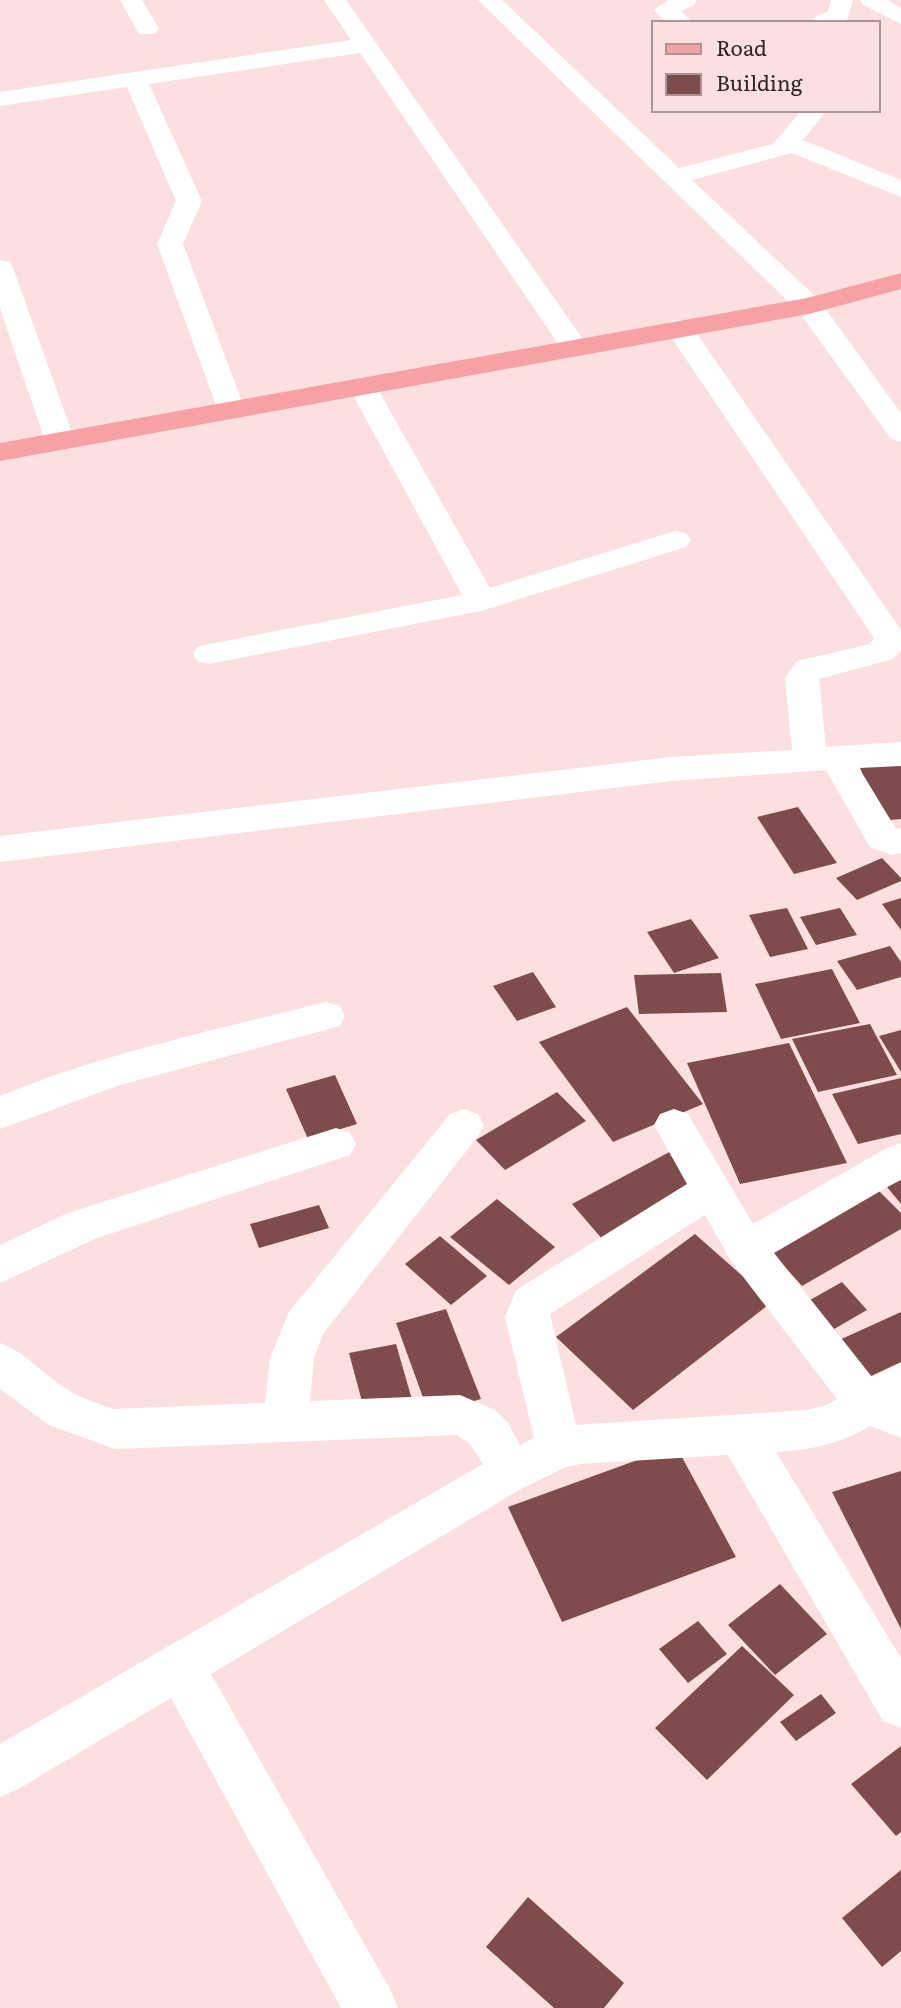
<svg xmlns="http://www.w3.org/2000/svg" width="901" height="2008" font-family="Literata,serif">
<rect width="100%" height="100%" fill="#fbe0df"/>
<path fill="#7e4c4b" d="M 901,755 L 901,819 L 879,821 L 857,759 Z
M 798,807 L 837,863 L 794,874 L 757,817 Z
M 882,858 L 901,878 L 901,881 L 857,900 L 836,878 Z
M 901,898 L 901,930 L 882,904 Z
M 787,908 L 808,949 L 770,957 L 749,915 Z
M 840,908 L 857,935 L 816,945 L 800,917 Z
M 691,919 L 719,958 L 674,973 L 647,932 Z
M 890,946 L 901,962 L 901,977 L 857,990 L 837,961 Z
M 832,969 L 860,1023 L 781,1039 L 755,984 Z
M 533,972 L 556,1007 L 517,1021 L 493,986 Z
M 721,973 L 727,1012 L 639,1014 L 634,975 Z
M 627,1007 L 703,1104 L 613,1142 L 539,1042 Z
M 870,1024 L 897,1075 L 818,1092 L 792,1039 Z
M 901,1030 L 901,1072 L 879,1036 Z
M 789,1043 L 847,1163 L 740,1184 L 687,1063 Z
M 335,1075 L 357,1124 L 308,1139 L 286,1089 Z
M 901,1078 L 901,1134 L 858,1144 L 832,1094 Z
M 557,1092 L 586,1121 L 505,1170 L 476,1140 Z
M 675,1149 L 706,1184 L 603,1240 L 572,1204 Z
M 901,1180 L 901,1204 L 887,1187 Z
M 873,1185 L 901,1213 L 901,1229 L 802,1286 L 766,1246 Z
M 497,1199 L 555,1247 L 509,1285 L 450,1237 Z
M 319,1205 L 329,1228 L 259,1248 L 250,1224 Z
M 695,1234 L 772,1302 L 633,1410 L 556,1337 Z
M 440,1236 L 487,1276 L 451,1305 L 405,1264 Z
M 842,1282 L 867,1310 L 829,1332 L 803,1304 Z
M 446,1309 L 481,1399 L 429,1414 L 396,1323 Z
M 901,1312 L 901,1362 L 854,1384 L 826,1346 Z
M 396,1344 L 413,1403 L 365,1413 L 349,1353 Z
M 676,1446 L 736,1557 L 562,1622 L 508,1507 Z
M 901,1471 L 901,1629 L 832,1492 Z
M 780,1584 L 827,1634 L 775,1675 L 728,1625 Z
M 698,1621 L 727,1654 L 688,1683 L 659,1649 Z
M 742,1646 L 794,1695 L 707,1780 L 655,1728 Z
M 821,1694 L 836,1713 L 796,1741 L 780,1722 Z
M 901,1746 L 901,1832 L 896,1836 L 851,1784 Z
M 901,1870 L 901,1951 L 882,1967 L 842,1918 Z
M 528,1897 L 624,1983 L 604,2008 L 554,2008 L 486,1947 Z"/>
<g fill="none" stroke-linecap="round" stroke-linejoin="round">
<path fill="#fff" fill-rule="evenodd" d="M 120,0 L 142,0 L 159,29 L 155,34 L 139,34 Z
M 324,0 L 346,0 L 589,348 L 585,354 L 575,356 L 565,354 L 360,53 L 149,84 L 202,201 L 183,244 L 245,410 L 240,416 L 230,419 L 220,416 L 157,244 L 176,201 L 127,87 L 0,106 L 0,92 L 351,40 Z
M 478,0 L 502,0 L 679,168 L 773,144 L 802,110 L 827,110 L 803,140 L 901,180 L 901,197 L 792,153 L 692,180 L 819,300 L 901,413 L 901,442 L 891,439 L 799,312 Z
M 668,0 L 697,0 L 694,5 L 681,11 L 693,23 C 676,23 664,25 654,10 Z
M 831,0 L 853,0 L 847,20 L 841,23 L 811,23 L 814,18 L 828,11 Z
M 860,0 L 888,0 L 901,8 L 901,24 L 863,5 Z
M 0,260 L 10,262 L 13,268 L 75,441 L 70,447 L 60,450 L 50,447 L 45,441 L 0,308 Z
M 679,320 L 689,322 L 901,630 L 901,650 L 893,659 L 819,679 L 826,747 L 901,742 L 901,766 L 859,768 L 896,829 L 901,828 L 901,853 L 892,855 L 870,847 L 826,770 L 671,781 L 0,862 L 0,836 L 671,757 L 792,750 L 785,678 L 797,661 L 870,644 L 874,638 L 665,328 L 669,322 Z
M 362,377 L 372,380 L 376,386 L 490,588 L 675,531 L 686,533 L 691,540 L 686,547 L 481,611 L 209,664 L 197,661 L 193,654 L 197,647 L 209,644 L 462,595 L 348,386 L 352,380 Z
M 326,1002 L 340,1006 L 345,1016 L 340,1026 L 120,1085 L 0,1129 L 0,1096 C 105,1053 216,1030 326,1002 Z
M 464,1109 L 478,1114 L 484,1125 L 478,1136 L 323,1334 L 314,1358 L 310,1401 L 460,1395 L 495,1410 L 508,1423 L 520,1445 L 534,1438 L 505,1317 L 516,1290 L 687,1184 L 654,1125 L 660,1114 L 674,1109 L 688,1114 L 753,1224 L 887,1148 L 901,1143 L 901,1179 L 774,1253 L 872,1377 L 901,1363 L 901,1438 L 870,1426 C 841,1444 810,1450 776,1452 L 901,1658 L 901,1728 L 883,1721 L 728,1455 L 580,1464 L 566,1467 L 519,1490 L 211,1674 L 390,1989 L 398,2008 L 341,2008 L 171,1698 L 18,1789 L 0,1797 L 0,1744 L 483,1464 L 470,1444 L 457,1435 L 115,1449 L 49,1425 L 0,1389 L 0,1343 C 22,1351 36,1367 55,1381 C 73,1395 93,1403 115,1409 L 265,1403 L 270,1358 L 289,1312 L 450,1114 ZM 705,1215 L 731,1261 L 837,1399 L 827,1405 L 807,1410 L 576,1425 L 550,1314 Z
M 336,1128 L 350,1133 L 356,1144 L 350,1155 L 97,1238 L 0,1283 L 0,1245 L 68,1213 Z"/>
<path fill="#f6a2a4" fill-rule="evenodd" d="M 901,273 L 901,289 L 809,314 L 0,461 L 0,443 L 807,298 Z"/>
</g>
<rect x="652" y="21" width="228" height="91" fill="#fbe0df" stroke="#a99595" stroke-width="2"/>
<rect x="666" y="44" width="35" height="10" fill="#f6a2a4" stroke="#a99595" stroke-width="2"/>
<text x="716" y="56" font-size="21" fill="#2f2525">Road</text>
<rect x="666" y="74" width="35" height="21" fill="#7e4c4b" stroke="#a99595" stroke-width="2"/>
<text x="716" y="91" font-size="21" fill="#2f2525">Building</text>
</svg>
